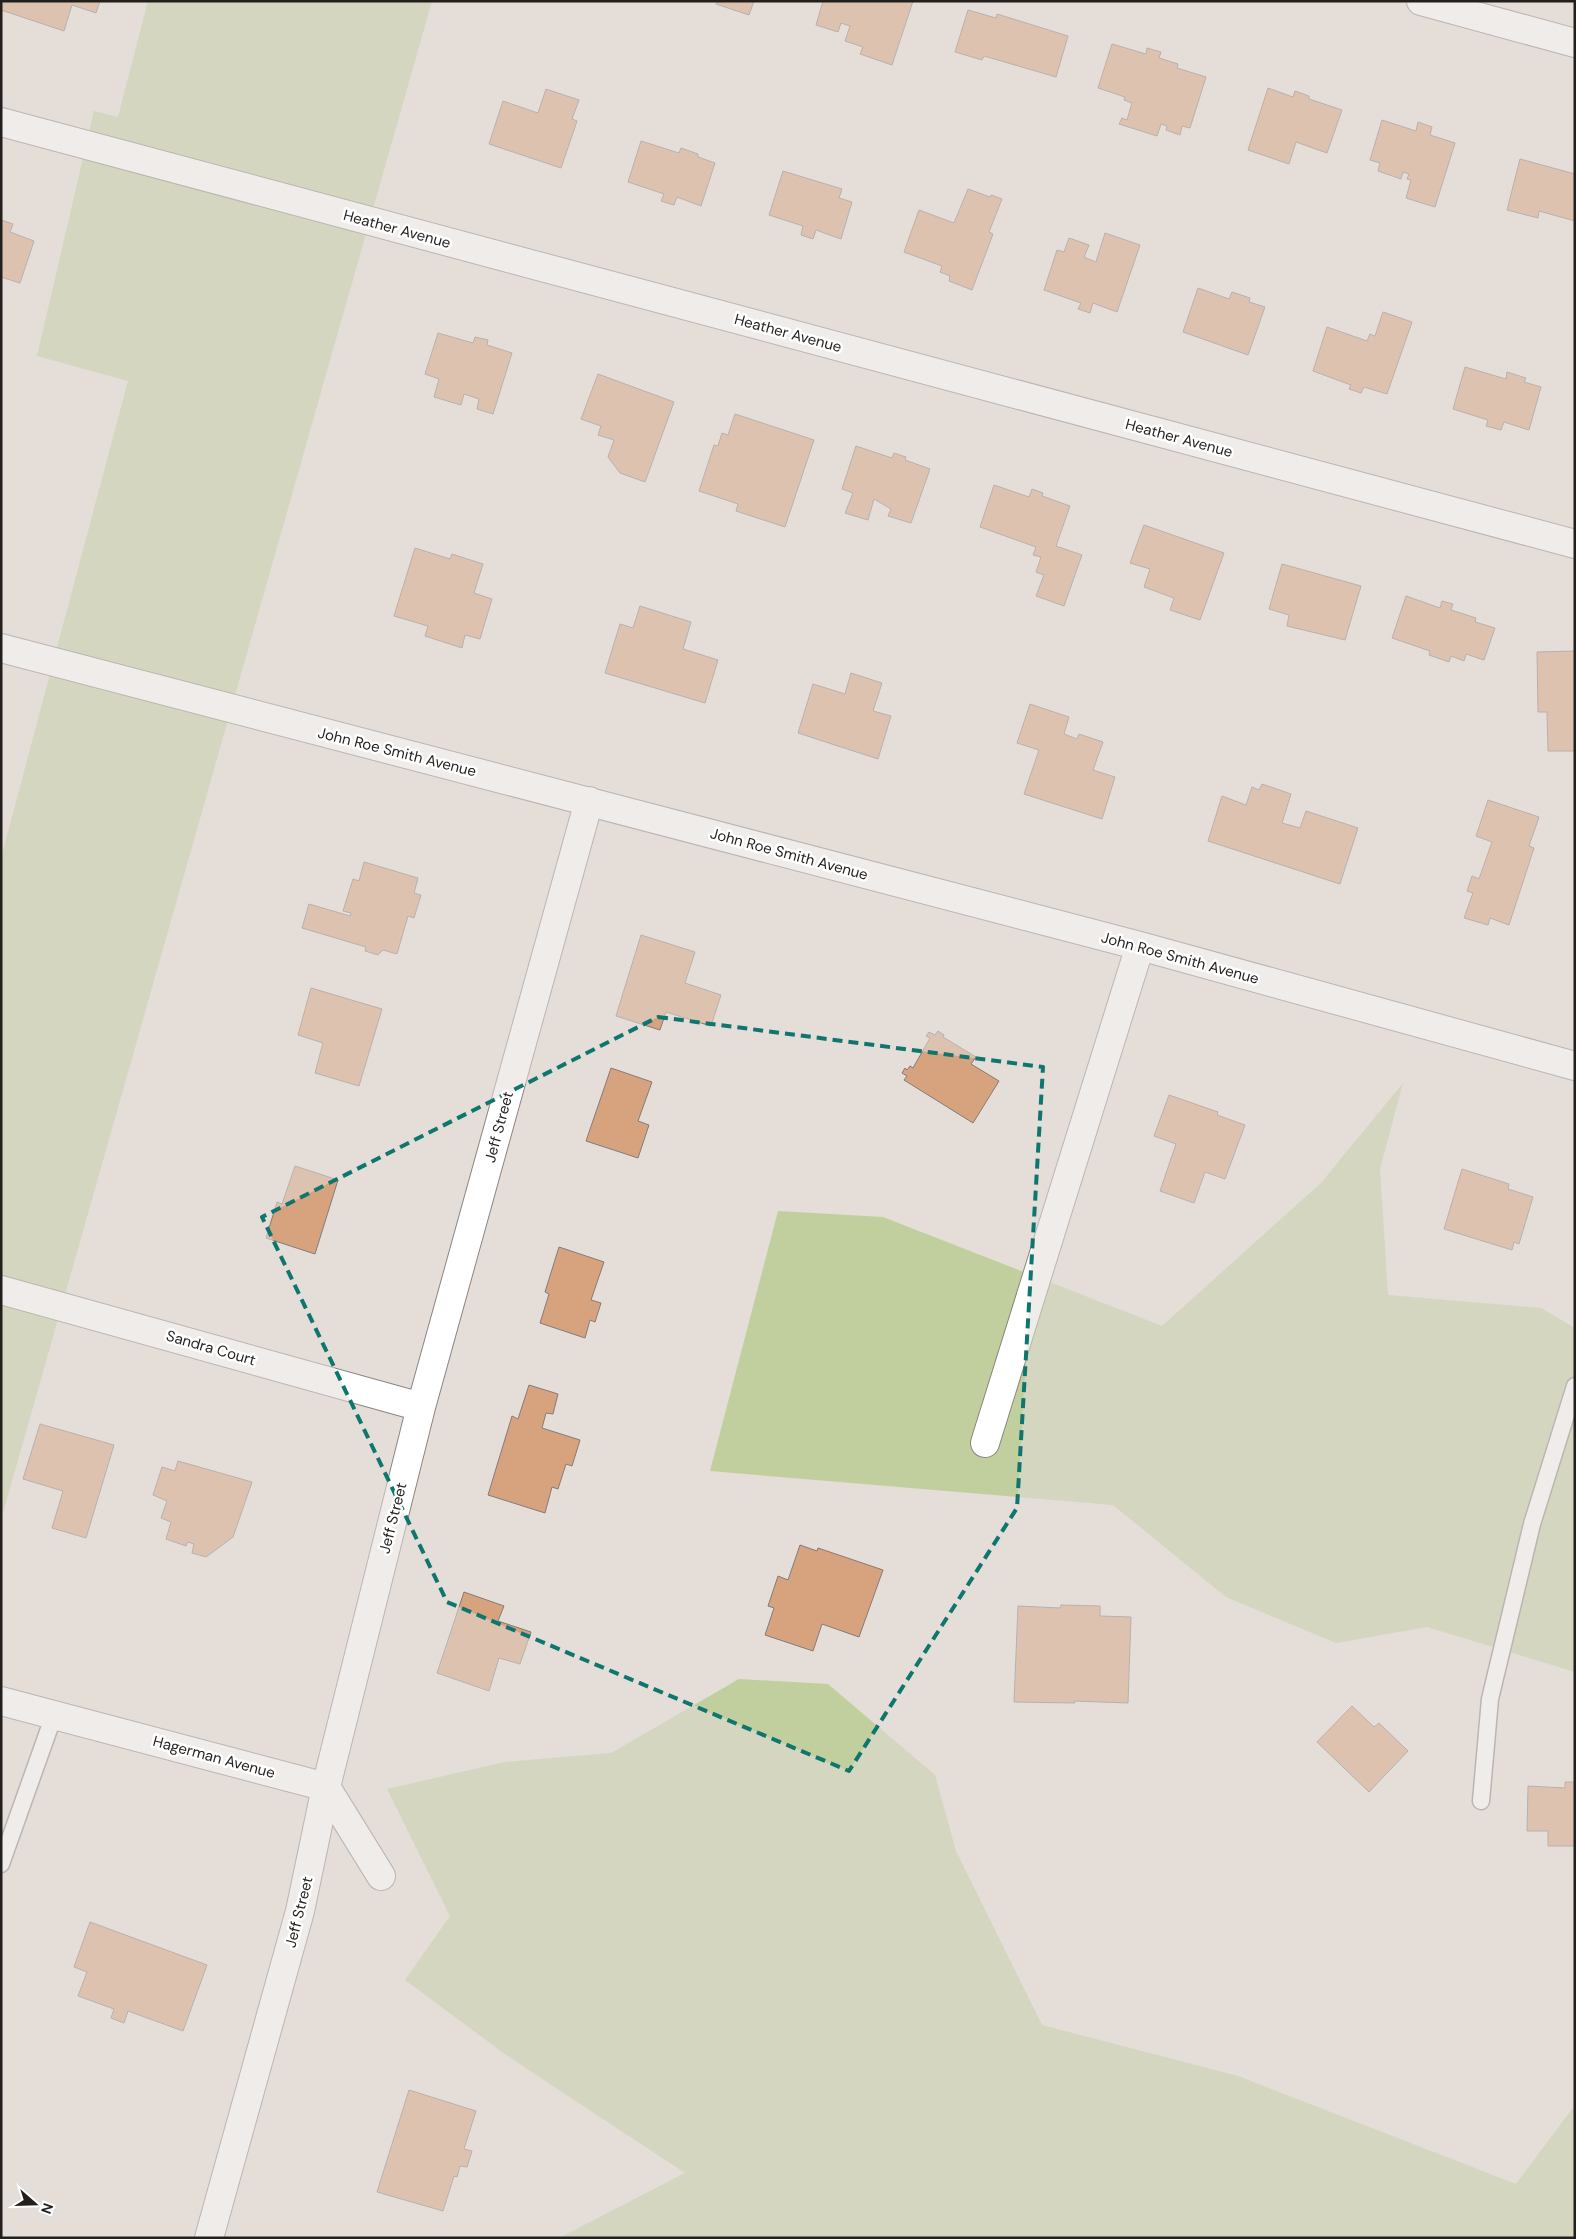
<svg xmlns="http://www.w3.org/2000/svg" width="1576" height="2239" font-family="'DM Sans',sans-serif">
<rect width="100%" height="100%" fill="#e4ddd8"/>
<path fill="#c1cf9f" d="M 148,1 L 432,1 L 1,1520 L 1,858 L 128,381 L 37,356 L 94,111 L 118,117 Z
M 1403,1083 L 1380,1169 L 1388,1295 L 1541,1308 L 1575,1328 L 1575,1672 L 1427,1627 L 1336,1643 L 1226,1597 L 1113,1505 L 710,1471 L 778,1211 L 883,1217 L 1162,1326 L 1321,1183 Z
M 739,1679 L 828,1684 L 935,1775 L 956,1851 L 1042,2025 L 1238,2076 L 1516,2184 L 1575,2105 L 1575,2238 L 559,2238 L 685,2173 L 509,2057 L 405,1980 L 450,1916 L 387,1789 L 505,1762 L 611,1753 Z"/>
<path fill="#d7a27e" stroke="#837c78" d="M 1,1 L 100,1 L 96,13 L 72,5 L 64,31 L 1,10 Z
M 717,1 L 754,1 L 749,15 L 716,4 Z
M 823,1 L 913,1 L 892,65 L 860,54 L 863,47 L 845,41 L 850,26 L 841,23 L 838,32 L 816,25 Z
M 968,10 L 996,18 L 997,14 L 1068,36 L 1056,77 L 984,56 L 982,60 L 955,52 Z
M 1112,44 L 1146,54 L 1147,48 L 1161,52 L 1159,58 L 1178,64 L 1177,68 L 1206,77 L 1190,128 L 1182,126 L 1180,135 L 1166,130 L 1167,126 L 1161,124 L 1157,136 L 1119,124 L 1122,118 L 1127,120 L 1132,103 L 1124,100 L 1125,97 L 1098,88 Z
M 1268,88 L 1293,97 L 1295,91 L 1309,96 L 1309,99 L 1342,110 L 1327,153 L 1296,142 L 1289,164 L 1248,150 Z
M 546,89 L 579,100 L 572,119 L 577,121 L 561,168 L 489,144 L 503,101 L 538,113 Z
M 1382,120 L 1416,131 L 1418,122 L 1432,127 L 1430,135 L 1455,143 L 1435,207 L 1406,198 L 1411,180 L 1407,179 L 1409,174 L 1403,172 L 1401,179 L 1378,171 L 1380,163 L 1370,160 Z
M 641,141 L 679,153 L 681,148 L 698,154 L 698,157 L 715,163 L 701,206 L 677,197 L 674,205 L 661,201 L 664,194 L 628,182 Z
M 1520,159 L 1575,174 L 1575,221 L 1539,211 L 1538,218 L 1507,210 Z
M 783,171 L 842,189 L 839,198 L 852,202 L 841,239 L 816,230 L 813,239 L 801,235 L 803,226 L 769,215 Z
M 968,189 L 990,197 L 991,195 L 1002,199 L 989,232 L 993,234 L 972,290 L 949,281 L 950,276 L 940,272 L 942,266 L 904,252 L 919,210 L 954,223 Z
M 1,220 L 13,224 L 10,232 L 34,241 L 20,283 L 1,277 Z
M 1105,233 L 1140,245 L 1117,312 L 1093,303 L 1090,313 L 1078,309 L 1081,303 L 1044,290 L 1057,250 L 1064,252 L 1069,238 L 1089,245 L 1084,257 L 1096,262 Z
M 1198,288 L 1229,299 L 1232,292 L 1250,298 L 1249,302 L 1265,307 L 1248,355 L 1183,332 Z
M 1383,312 L 1412,322 L 1387,394 L 1364,387 L 1361,393 L 1349,389 L 1351,385 L 1313,371 L 1327,327 L 1367,341 L 1370,334 L 1375,336 Z
M 438,333 L 473,343 L 475,337 L 488,340 L 487,345 L 512,353 L 493,414 L 477,409 L 479,399 L 464,394 L 461,405 L 434,397 L 439,379 L 425,374 Z
M 1465,367 L 1506,379 L 1507,372 L 1526,378 L 1524,382 L 1541,387 L 1529,430 L 1504,422 L 1501,430 L 1486,426 L 1488,420 L 1453,409 Z
M 598,374 L 674,402 L 645,482 L 620,473 L 608,457 L 614,440 L 598,435 L 601,426 L 581,419 Z
M 735,414 L 814,440 L 785,527 L 736,511 L 738,504 L 699,491 L 714,445 L 718,446 L 722,433 L 728,435 Z
M 856,446 L 892,458 L 894,453 L 906,457 L 905,460 L 930,469 L 911,523 L 888,516 L 891,509 L 874,499 L 868,520 L 845,513 L 853,493 L 842,489 Z
M 994,485 L 1029,497 L 1032,489 L 1043,493 L 1042,496 L 1070,506 L 1056,546 L 1082,555 L 1064,606 L 1036,596 L 1044,575 L 1036,572 L 1041,557 L 1033,555 L 1036,547 L 980,527 Z
M 1144,525 L 1224,553 L 1200,620 L 1170,610 L 1174,598 L 1144,587 L 1150,569 L 1130,563 Z
M 415,548 L 450,559 L 452,554 L 483,564 L 474,593 L 492,599 L 480,639 L 465,635 L 462,648 L 425,636 L 428,626 L 394,616 Z
M 1282,564 L 1361,586 L 1345,640 L 1287,626 L 1289,615 L 1269,609 Z
M 1406,596 L 1440,608 L 1442,601 L 1453,604 L 1451,610 L 1476,618 L 1475,622 L 1495,628 L 1484,660 L 1466,654 L 1464,661 L 1451,656 L 1449,662 L 1429,655 L 1430,651 L 1392,638 Z
M 640,606 L 691,622 L 683,649 L 718,660 L 705,703 L 605,673 L 620,624 L 633,628 Z
M 1575,651 L 1575,751 L 1548,751 L 1547,712 L 1538,712 L 1537,652 Z
M 851,673 L 882,683 L 873,711 L 891,716 L 878,759 L 798,733 L 813,684 L 845,694 Z
M 1030,704 L 1069,717 L 1064,734 L 1077,739 L 1079,734 L 1103,742 L 1093,770 L 1115,777 L 1102,819 L 1024,794 L 1039,750 L 1017,743 Z
M 1262,784 L 1291,794 L 1282,823 L 1300,828 L 1306,811 L 1358,828 L 1340,884 L 1208,841 L 1222,796 L 1246,805 L 1252,787 L 1259,790 Z
M 1488,800 L 1539,817 L 1529,846 L 1534,848 L 1509,925 L 1490,918 L 1488,925 L 1464,918 L 1473,893 L 1467,891 L 1472,876 L 1479,879 L 1492,842 L 1476,836 Z
M 364,862 L 418,878 L 414,893 L 421,895 L 414,918 L 408,916 L 397,954 L 383,950 L 378,955 L 365,951 L 366,947 L 302,928 L 309,904 L 350,916 L 351,913 L 343,911 L 353,879 L 359,881 Z
M 641,935 L 695,952 L 685,983 L 721,995 L 711,1026 L 666,1012 L 660,1030 L 616,1016 Z
M 311,988 L 382,1009 L 359,1086 L 315,1073 L 323,1043 L 298,1035 Z
M 938,1031 L 944,1035 L 943,1037 L 976,1057 L 971,1064 L 999,1081 L 973,1123 L 904,1080 L 907,1076 L 902,1073 L 905,1068 L 907,1070 L 910,1066 L 913,1068 L 930,1038 L 926,1036 L 929,1032 L 935,1035 Z
M 611,1068 L 652,1082 L 638,1121 L 649,1125 L 638,1158 L 586,1141 Z
M 1169,1095 L 1218,1112 L 1217,1115 L 1245,1125 L 1225,1179 L 1205,1172 L 1194,1203 L 1160,1191 L 1176,1144 L 1154,1136 Z
M 295,1166 L 338,1180 L 315,1254 L 266,1238 L 277,1202 L 282,1204 Z
M 1462,1169 L 1509,1184 L 1508,1189 L 1533,1197 L 1519,1244 L 1514,1242 L 1512,1250 L 1444,1229 Z
M 559,1247 L 604,1262 L 591,1300 L 601,1303 L 595,1322 L 590,1320 L 585,1338 L 540,1323 L 549,1294 L 545,1292 Z
M 529,1385 L 558,1394 L 553,1414 L 546,1413 L 542,1428 L 580,1440 L 572,1466 L 566,1464 L 558,1489 L 552,1487 L 545,1513 L 488,1495 L 512,1416 L 518,1419 Z
M 40,1424 L 114,1445 L 86,1538 L 52,1528 L 63,1491 L 23,1479 Z
M 178,1461 L 252,1482 L 233,1537 L 206,1557 L 192,1553 L 194,1544 L 188,1542 L 186,1546 L 166,1539 L 171,1522 L 161,1518 L 167,1501 L 153,1495 L 162,1467 L 175,1471 Z
M 800,1545 L 817,1551 L 818,1548 L 883,1570 L 859,1637 L 822,1624 L 813,1651 L 765,1635 L 774,1608 L 768,1606 L 778,1576 L 788,1580 Z
M 464,1592 L 504,1606 L 498,1621 L 531,1632 L 520,1664 L 499,1658 L 489,1691 L 437,1673 Z
M 1061,1605 L 1100,1606 L 1100,1616 L 1131,1617 L 1128,1703 L 1074,1701 L 1075,1703 L 1014,1702 L 1018,1606 L 1060,1608 Z
M 1352,1706 L 1374,1727 L 1379,1723 L 1408,1751 L 1369,1792 L 1317,1742 Z
M 1565,1782 L 1575,1782 L 1575,1846 L 1548,1846 L 1548,1831 L 1527,1831 L 1528,1786 L 1565,1788 Z
M 90,1922 L 207,1965 L 183,2031 L 128,2011 L 124,2023 L 111,2018 L 114,2009 L 78,1996 L 87,1972 L 74,1967 Z
M 409,2090 L 476,2111 L 464,2149 L 472,2151 L 467,2167 L 460,2166 L 457,2177 L 454,2176 L 443,2211 L 377,2192 Z"/>
<g fill="none" stroke-linecap="round" stroke-linejoin="round">
<defs>
<path id="lane" d="M 1481,1801 L 1490,1699 L 1532,1524 L 1575,1386
M 1,1864 L 54,1715"/>
<path id="street" d="M 1421,1 L 1575,43
M 1,122 L 1575,544
M 1,648 L 1140,946 L 1575,1066
M 1,1290 L 421,1407
M 985,1443 L 1140,946
M 1,1701 L 326,1787 L 381,1876
M 209,2238 L 300,1911 L 326,1787 L 421,1407 L 589,801"/>
</defs>
<use href="#lane" stroke="#8c8581" stroke-width="19"/>
<use href="#street" stroke="#8c8581" stroke-width="30"/>
<use href="#lane" stroke="#fff" stroke-width="16"/>
<use href="#street" stroke="#fff" stroke-width="28"/>
</g>
<path d="M0 0H1576V2239H0ZM 658,1017 L 1043,1067 L 1017,1508 L 849,1771 L 447,1602 L 262,1217 Z" fill="#e4ddd8" fill-opacity=".55" fill-rule="evenodd"/>
<path fill="none" stroke="#0f766e" stroke-width="4" stroke-dasharray="10 6" stroke-linejoin="round" d="M 658,1017 L 1043,1067 L 1017,1508 L 849,1771 L 447,1602 L 262,1217 Z"/>
<g text-anchor="middle" dominant-baseline="central" stroke-width="5" stroke-linejoin="round" paint-order="stroke">
<g font-size="15" fill="#221f1d" stroke="#fff">
<text transform="translate(397 229) rotate(15)">Heather Avenue</text>
<text transform="translate(788 333) rotate(15)">Heather Avenue</text>
<text transform="translate(1179 438) rotate(15)">Heather Avenue</text>
<text transform="translate(397 752) rotate(14)">John Roe Smith Avenue</text>
<text transform="translate(789 854) rotate(15)">John Roe Smith Avenue</text>
<text transform="translate(1180 958) rotate(15)">John Roe Smith Avenue</text>
<text transform="translate(499 1127) rotate(-75)">Jeff Street</text>
<text transform="translate(211 1348) rotate(16)">Sandra Court</text>
<text transform="translate(393 1518) rotate(-76)">Jeff Street</text>
<text transform="translate(214 1757) rotate(15)">Hagerman Avenue</text>
<text transform="translate(299 1912) rotate(-76)">Jeff Street</text>
</g>
</g>
<rect width="1576" height="2239" fill="none" stroke="#221f1d" stroke-width="5"/>
<g transform="translate(35 2204) rotate(110)" stroke="#ffffff" stroke-width="4" paint-order="stroke">
<path d="M0-4L9 19L0 12L-9 19Z" fill="#221f1d"/>
<text y="-8" font-size="14" font-weight="bold" text-anchor="middle" fill="#221f1d">N</text>
</g>
</svg>
